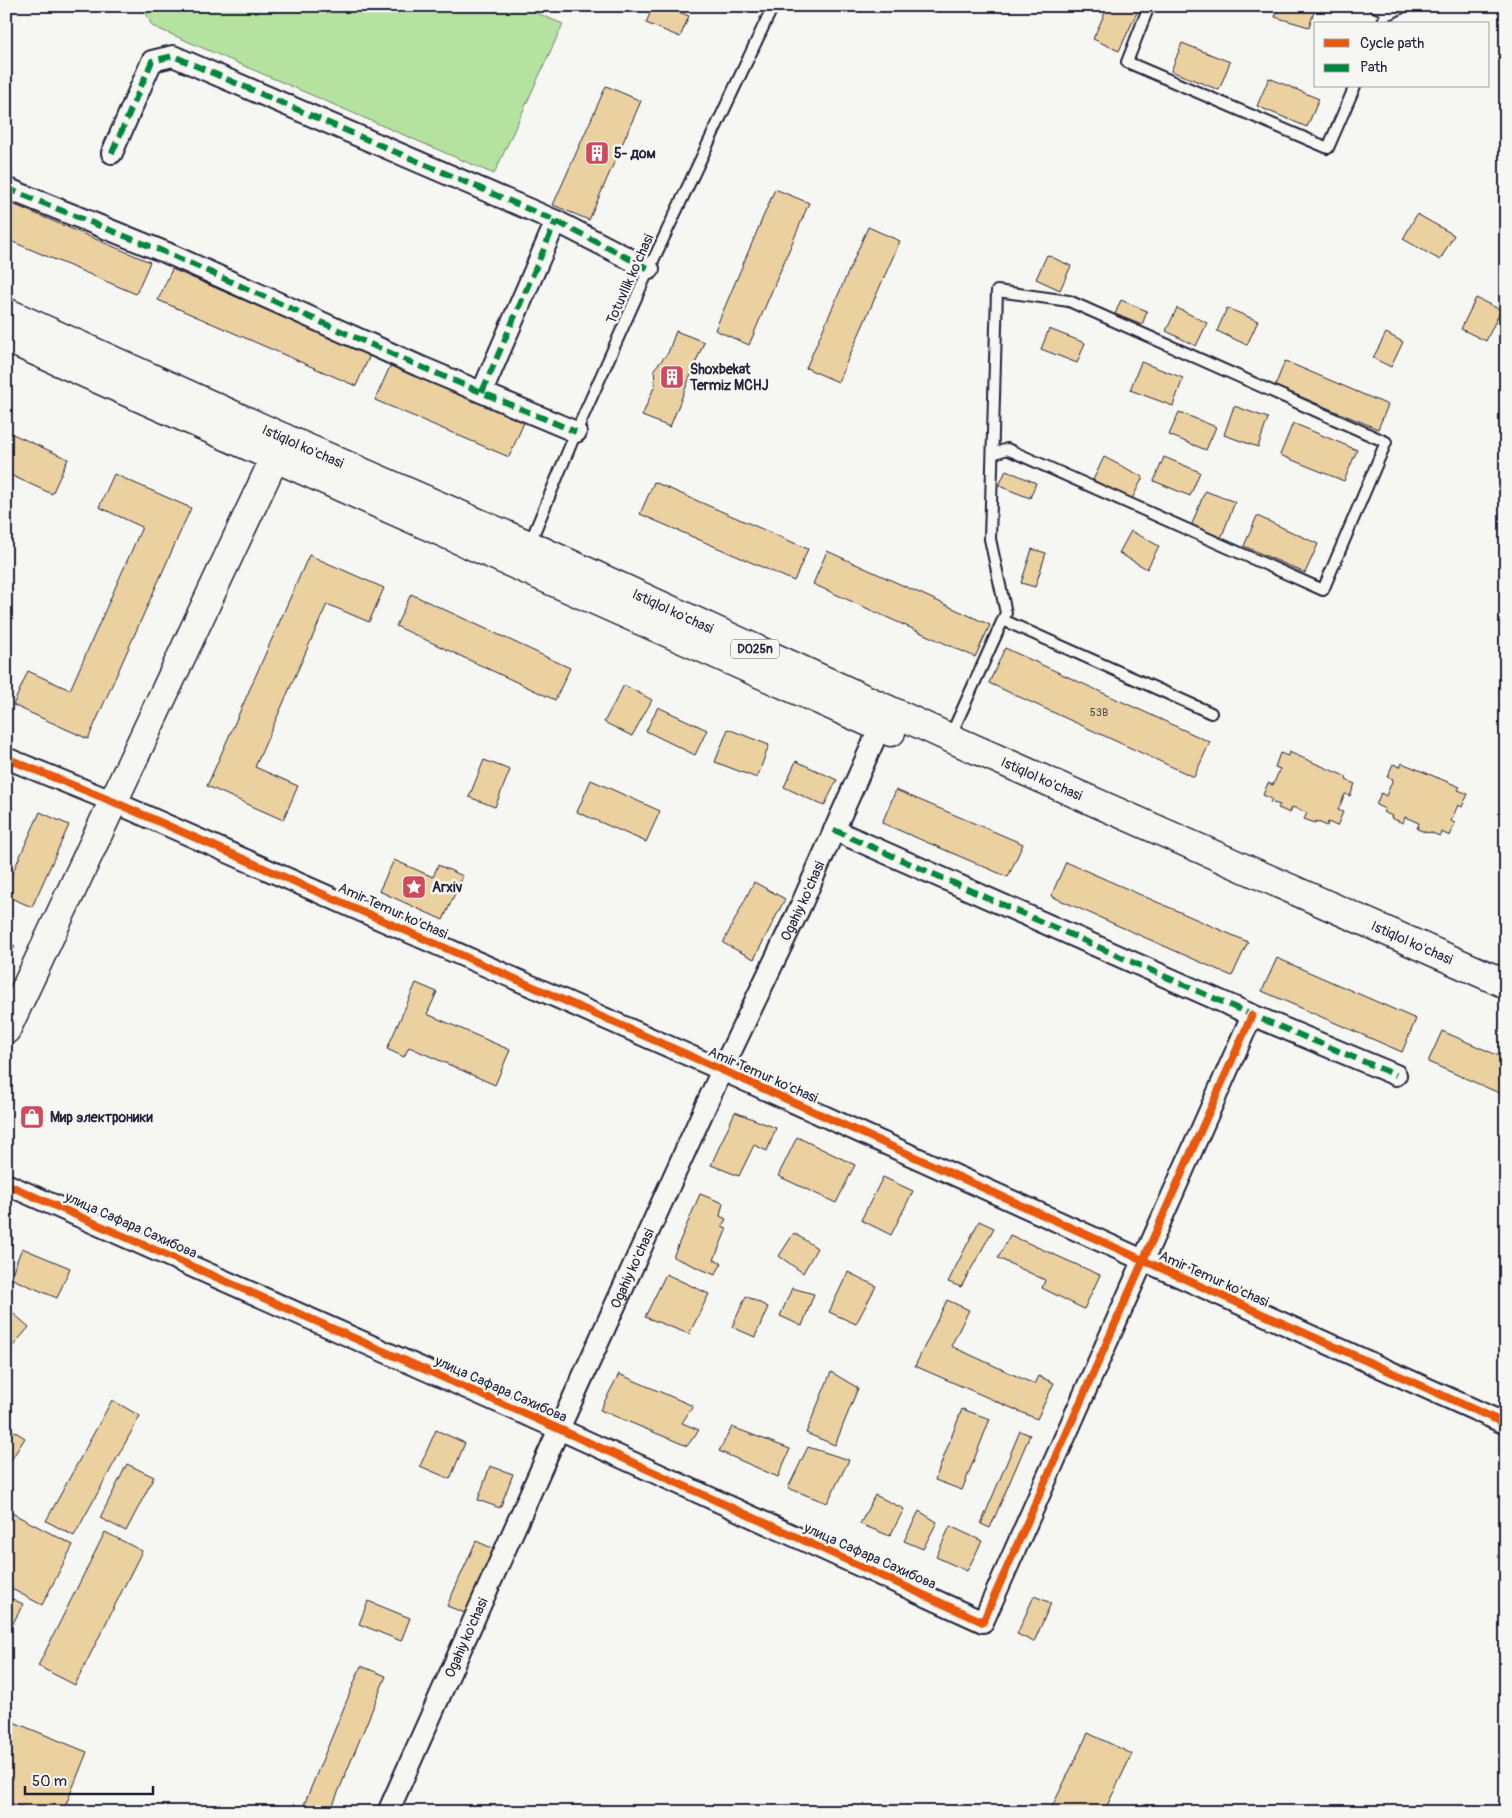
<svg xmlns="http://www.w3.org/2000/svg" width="1512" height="1818" font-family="Pangolin,sans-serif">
<rect width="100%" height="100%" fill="#f6f6f2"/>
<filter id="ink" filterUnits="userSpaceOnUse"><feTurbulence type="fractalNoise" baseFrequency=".02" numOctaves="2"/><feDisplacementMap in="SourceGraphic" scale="10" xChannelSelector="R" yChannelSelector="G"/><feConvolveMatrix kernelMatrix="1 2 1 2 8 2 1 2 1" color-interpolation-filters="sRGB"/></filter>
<g filter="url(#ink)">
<path fill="#b6e2a0" stroke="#6c826e" d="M 143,6 L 530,6 L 529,10 L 563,24 L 494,174 L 152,26 Z"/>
<path fill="#ebd1a0" stroke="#22223b" d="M 653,6 L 665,6 L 689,16 L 680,37 L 646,23 Z
M 1108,6 L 1140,6 L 1119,51 L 1093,39 Z
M 1279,6 L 1316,6 L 1309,27 L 1275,17 Z
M 1182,43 L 1230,62 L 1219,90 L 1171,71 Z
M 1269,78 L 1319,99 L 1307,127 L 1257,106 Z
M 606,86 L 641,101 L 589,220 L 553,205 Z
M 775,189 L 809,203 L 749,345 L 715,330 Z
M 10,203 L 150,262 L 136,294 L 6,239 L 6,211 Z
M 1417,214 L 1454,235 L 1440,260 L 1403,239 Z
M 868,227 L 900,241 L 838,382 L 806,368 Z
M 1047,255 L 1071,266 L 1060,290 L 1036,279 Z
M 172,269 L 370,355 L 356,386 L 158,300 Z
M 1476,298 L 1501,310 L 1486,341 L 1461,329 Z
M 1121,300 L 1147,311 L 1142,325 L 1115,314 Z
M 1177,308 L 1207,323 L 1196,346 L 1166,331 Z
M 1227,308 L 1258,321 L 1247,345 L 1217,331 Z
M 1049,329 L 1085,343 L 1077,363 L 1041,349 Z
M 676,331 L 704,342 L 670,427 L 642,416 L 655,385 L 654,369 L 668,353 Z
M 1386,333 L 1403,342 L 1391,367 L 1373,358 Z
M 1506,334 L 1506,350 L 1500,347 Z
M 1285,361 L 1388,405 L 1378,429 L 1275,386 Z
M 1141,362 L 1183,378 L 1173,406 L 1130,390 Z
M 391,364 L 525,420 L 509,457 L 375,400 Z
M 1234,406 L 1268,418 L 1258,447 L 1224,435 Z
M 1179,412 L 1216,427 L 1206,450 L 1169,435 Z
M 1293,423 L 1357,450 L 1344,481 L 1280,455 Z
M 6,431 L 68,459 L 52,494 L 6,473 Z
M 1104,457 L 1143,477 L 1132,499 L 1093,480 Z
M 1164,457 L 1200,472 L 1190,496 L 1154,481 Z
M 1006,470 L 1036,483 L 1030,498 L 999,486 Z
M 114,474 L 191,508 L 88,739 L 13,705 L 28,671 L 70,690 L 142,527 L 99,507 Z
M 654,482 L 808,549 L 794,581 L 640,514 Z
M 1205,491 L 1235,502 L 1220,541 L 1190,529 Z
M 1257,516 L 1318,544 L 1305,573 L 1244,546 Z
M 1131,531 L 1159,546 L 1147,569 L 1119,553 Z
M 1032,549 L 1046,553 L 1035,587 L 1021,583 Z
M 827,551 L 990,625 L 975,657 L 813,584 Z
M 309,555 L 384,588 L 369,622 L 327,604 L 255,767 L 298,786 L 283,820 L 207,786 Z
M 411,594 L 570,668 L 555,700 L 396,626 Z
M 1005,648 L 1210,742 L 1194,777 L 989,683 Z
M 624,685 L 652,700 L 632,736 L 604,722 Z
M 658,707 L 707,730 L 695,755 L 646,731 Z
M 728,729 L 769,745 L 757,778 L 715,762 Z
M 1289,752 L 1347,777 L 1346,780 L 1355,784 L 1350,796 L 1345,794 L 1338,810 L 1343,812 L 1337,826 L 1328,822 L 1327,826 L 1316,821 L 1315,823 L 1304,819 L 1307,813 L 1292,807 L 1290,813 L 1278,808 L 1280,805 L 1270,802 L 1272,799 L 1263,795 L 1268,783 L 1273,785 L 1280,769 L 1275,767 L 1280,753 L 1288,756 Z
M 484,760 L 510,770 L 495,807 L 469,797 Z
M 796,761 L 837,780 L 824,806 L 784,787 Z
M 1402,763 L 1460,787 L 1458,790 L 1468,794 L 1462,807 L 1458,805 L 1451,821 L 1455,823 L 1450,836 L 1441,832 L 1440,836 L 1429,832 L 1428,833 L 1417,829 L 1419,823 L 1405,817 L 1403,823 L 1391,818 L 1392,816 L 1383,812 L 1385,809 L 1376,805 L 1381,793 L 1386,796 L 1393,779 L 1387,777 L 1393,764 L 1400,767 Z
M 591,780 L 660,811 L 646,842 L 577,812 Z
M 896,790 L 1023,844 L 1008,877 L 882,823 Z
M 40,812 L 69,825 L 32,907 L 6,896 L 6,887 Z
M 394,860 L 433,877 L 438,865 L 463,876 L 443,920 L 379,891 Z
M 1066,862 L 1248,942 L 1232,976 L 1051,896 Z
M 754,882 L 785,899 L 754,959 L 723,943 Z
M 6,941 L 15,946 L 6,966 Z
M 1277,958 L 1416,1019 L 1402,1052 L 1262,991 Z
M 416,983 L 437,992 L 427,1014 L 510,1050 L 495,1085 L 409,1047 L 404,1057 L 387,1049 Z
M 1442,1031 L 1506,1059 L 1506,1096 L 1428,1062 Z
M 735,1112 L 776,1128 L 767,1151 L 754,1145 L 739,1176 L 711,1165 Z
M 797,1137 L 855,1165 L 836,1203 L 778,1176 Z
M 883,1177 L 913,1191 L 891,1235 L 861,1220 Z
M 700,1194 L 723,1203 L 720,1216 L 726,1219 L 722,1226 L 727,1228 L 714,1260 L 722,1263 L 715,1275 L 673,1257 Z
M 979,1221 L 994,1228 L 961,1287 L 948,1282 Z
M 794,1233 L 817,1248 L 803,1273 L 779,1256 Z
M 1010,1235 L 1100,1275 L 1084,1309 L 1042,1288 L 1045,1280 L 998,1258 Z
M 6,1236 L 13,1238 L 6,1260 Z
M 22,1248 L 70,1268 L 57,1298 L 10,1278 Z
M 848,1272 L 876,1286 L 856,1324 L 829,1312 Z
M 666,1274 L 709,1294 L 689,1334 L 645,1317 Z
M 792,1288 L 814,1294 L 802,1326 L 780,1316 Z
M 746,1296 L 768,1307 L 755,1337 L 732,1327 Z
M 947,1300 L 969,1310 L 951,1346 L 1034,1384 L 1038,1376 L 1054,1383 L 1037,1419 L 915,1366 Z
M 7,1308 L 29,1327 L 6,1354 L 6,1309 Z
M 831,1372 L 858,1388 L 835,1445 L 806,1433 Z
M 619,1374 L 693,1406 L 682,1423 L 699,1430 L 687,1446 L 600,1410 Z
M 112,1400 L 140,1416 L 74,1536 L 46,1521 Z
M 962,1409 L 990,1419 L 962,1490 L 935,1480 Z
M 6,1426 L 25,1438 L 6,1468 Z
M 732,1427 L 790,1449 L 778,1477 L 719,1451 Z
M 436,1430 L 465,1443 L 450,1479 L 420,1466 Z
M 1020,1431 L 1030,1435 L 990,1528 L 981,1524 Z
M 808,1447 L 849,1460 L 827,1503 L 788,1488 Z
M 127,1464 L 154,1477 L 126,1531 L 100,1518 Z
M 490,1466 L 513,1474 L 500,1508 L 478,1500 Z
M 875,1495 L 904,1509 L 890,1536 L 860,1524 Z
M 6,1510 L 73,1545 L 42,1605 L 6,1586 Z
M 919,1511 L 937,1522 L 923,1549 L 904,1541 Z
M 950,1526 L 982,1541 L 967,1571 L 936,1557 Z
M 105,1532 L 142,1551 L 75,1685 L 38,1666 Z
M 476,1541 L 494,1549 L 465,1613 L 447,1606 Z
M 6,1596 L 23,1604 L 6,1637 Z
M 1034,1596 L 1051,1603 L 1034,1642 L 1017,1634 Z
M 368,1601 L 410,1618 L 401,1641 L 359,1624 Z
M 361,1666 L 386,1676 L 330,1812 L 301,1812 Z
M 6,1719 L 87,1752 L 63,1812 L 34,1812 L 6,1801 Z
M 1088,1733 L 1132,1754 L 1104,1812 L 1057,1812 L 1051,1809 Z"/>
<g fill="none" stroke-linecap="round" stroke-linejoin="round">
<defs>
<path id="lane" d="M 1149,6 L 1127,62 L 1328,148 L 1355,86
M 1374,6 L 1391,13 L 1404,6
M 1382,24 L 1387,12
M 529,545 L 576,432 L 649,269 L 773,6
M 1003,620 L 1211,713
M 950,737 L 1006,613 L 990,539 L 997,291 L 1069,301 L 1386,442 L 1323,590 L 1007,449 L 993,454"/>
<g id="street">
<path d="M 112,153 L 152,61 L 173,56 L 556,221 L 649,269"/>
<path d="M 6,188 L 167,253 L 419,366 L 576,432"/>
<path d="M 482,392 L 556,221"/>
<path d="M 6,758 L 114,802 L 722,1070 L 1506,1424"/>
<path d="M 834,830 L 1252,1015 L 1396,1075"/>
<path d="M 6,1184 L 559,1429 L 983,1622 L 1252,1015"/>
<path id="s1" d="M 388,1812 L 559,1429 L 722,1070 L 802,903 L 880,727"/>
</g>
<path id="secondary" d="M 6,1030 L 284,438"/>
<g id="primary">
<path id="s2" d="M 6,312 L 284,438 L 529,545 L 950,738 L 1506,984"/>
<path d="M 6,338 L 891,732"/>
</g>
</defs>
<use href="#lane" stroke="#22223b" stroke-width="14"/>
<use href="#street" stroke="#22223b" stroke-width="24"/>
<use href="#secondary" stroke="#22223b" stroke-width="31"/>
<use href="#primary" stroke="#22223b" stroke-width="31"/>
<use href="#lane" stroke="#f6f6f2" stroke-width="10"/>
<use href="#street" stroke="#f6f6f2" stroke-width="20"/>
<use href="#secondary" stroke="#f6f6f2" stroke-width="28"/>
<use href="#primary" stroke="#f6f6f2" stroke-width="28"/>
<path stroke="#00873e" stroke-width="6" stroke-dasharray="12 6" stroke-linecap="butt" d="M 112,153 L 152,61 L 173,56 L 556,221 L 649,269
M 6,188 L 167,253 L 419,366 L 576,432
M 482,392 L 556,221
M 834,830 L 1252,1015 L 1396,1075"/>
<defs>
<path id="cycleway" d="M 6,758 L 114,802 L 722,1070 L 1506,1424
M 6,1184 L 559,1429 L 983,1622 L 1252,1015"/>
</defs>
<use href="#cycleway" stroke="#f6f6f2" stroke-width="11"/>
<use href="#cycleway" stroke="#e8590c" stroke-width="8"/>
</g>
</g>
<defs>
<symbol id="building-square" viewBox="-11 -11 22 22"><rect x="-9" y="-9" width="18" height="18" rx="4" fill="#d1495b" stroke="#f6f6f2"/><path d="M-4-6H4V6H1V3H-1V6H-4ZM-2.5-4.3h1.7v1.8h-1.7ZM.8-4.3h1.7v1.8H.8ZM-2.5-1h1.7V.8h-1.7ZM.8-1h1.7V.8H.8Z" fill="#fff"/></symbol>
<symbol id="sight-square" viewBox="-11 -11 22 22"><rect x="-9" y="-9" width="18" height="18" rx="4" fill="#d1495b" stroke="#f6f6f2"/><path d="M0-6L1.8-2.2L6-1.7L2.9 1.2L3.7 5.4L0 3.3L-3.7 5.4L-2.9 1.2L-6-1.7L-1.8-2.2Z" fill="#fff"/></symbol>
<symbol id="shop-square" viewBox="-11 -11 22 22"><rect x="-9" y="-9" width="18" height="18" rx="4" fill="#d1495b" stroke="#f6f6f2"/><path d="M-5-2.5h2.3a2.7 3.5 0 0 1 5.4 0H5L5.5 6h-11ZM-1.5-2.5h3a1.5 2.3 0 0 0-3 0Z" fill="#fff"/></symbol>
</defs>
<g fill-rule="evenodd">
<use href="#building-square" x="583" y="139" width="28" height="28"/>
<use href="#building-square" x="658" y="363" width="28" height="28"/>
<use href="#sight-square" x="400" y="873" width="28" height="28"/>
<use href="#shop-square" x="18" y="1103" width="28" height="28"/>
</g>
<g text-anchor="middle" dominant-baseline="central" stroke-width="5" stroke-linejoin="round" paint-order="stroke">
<g font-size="11" fill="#544e54">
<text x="1099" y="712">53B</text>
</g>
<rect fill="#f6f6f2" stroke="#626272" stroke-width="1" x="731" y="639.5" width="48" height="19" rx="4"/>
<g font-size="12" font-weight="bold" fill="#22223b">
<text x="755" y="649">D025n</text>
</g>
<g font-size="14" font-weight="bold" fill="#22223b" stroke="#f6f6f2" text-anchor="start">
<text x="614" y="153">5- дом</text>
<text x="690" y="369">Shoxbekat<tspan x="690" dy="16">Termiz MCHJ</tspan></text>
<text x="432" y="887">Arxiv</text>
<text x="50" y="1117">Мир электроники</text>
</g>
<g font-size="14" fill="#22223b" stroke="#f6f6f2">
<text transform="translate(630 279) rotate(-66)">Totuvllik ko'chasi</text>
<text stroke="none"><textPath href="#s2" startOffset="326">Istiqlol ko'chasi</textPath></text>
<text stroke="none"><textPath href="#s2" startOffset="731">Istiqlol ko'chasi</textPath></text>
<text stroke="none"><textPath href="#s2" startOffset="1136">Istiqlol ko'chasi</textPath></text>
<text stroke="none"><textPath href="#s1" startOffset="1001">Ogahiy ko'chasi</textPath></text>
<text transform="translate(393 911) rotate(24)">Amir Temur ko'chasi</text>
<text stroke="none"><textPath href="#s2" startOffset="1541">Istiqlol ko'chasi</textPath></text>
<text transform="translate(763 1075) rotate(24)">Amir Temur ko'chasi</text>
<text transform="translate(131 1225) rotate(24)">улица Сафара Сахибова</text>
<text stroke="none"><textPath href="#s1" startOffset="596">Ogahiy ko'chasi</textPath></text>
<text transform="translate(1214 1279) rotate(24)">Amir Temur ko'chasi</text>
<text transform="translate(501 1389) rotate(24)">улица Сафара Сахибова</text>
<text transform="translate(870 1556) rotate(24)">улица Сафара Сахибова</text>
<text stroke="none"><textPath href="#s1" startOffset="191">Ogahiy ko'chasi</textPath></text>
</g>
</g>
<rect width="1512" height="1818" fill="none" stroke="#f6f6f2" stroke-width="25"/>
<rect x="12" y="12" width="1487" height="1793" fill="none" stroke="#22223b" stroke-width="2" filter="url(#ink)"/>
<rect x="1314" y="22" width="175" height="65" fill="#f6f6f2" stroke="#a1a1a9"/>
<rect x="1324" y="39" width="25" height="8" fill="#e8590c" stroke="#a1a1a9"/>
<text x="1360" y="48" font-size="15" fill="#22223b">Cycle path</text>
<rect x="1324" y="64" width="25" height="8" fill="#00873e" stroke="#a1a1a9"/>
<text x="1360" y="72" font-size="15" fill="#22223b">Path</text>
<path d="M25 1786v8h128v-8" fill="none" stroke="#22223b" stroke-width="2.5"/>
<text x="32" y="1786" font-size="15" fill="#22223b" stroke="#f6f6f2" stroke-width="4" paint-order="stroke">50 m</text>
</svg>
